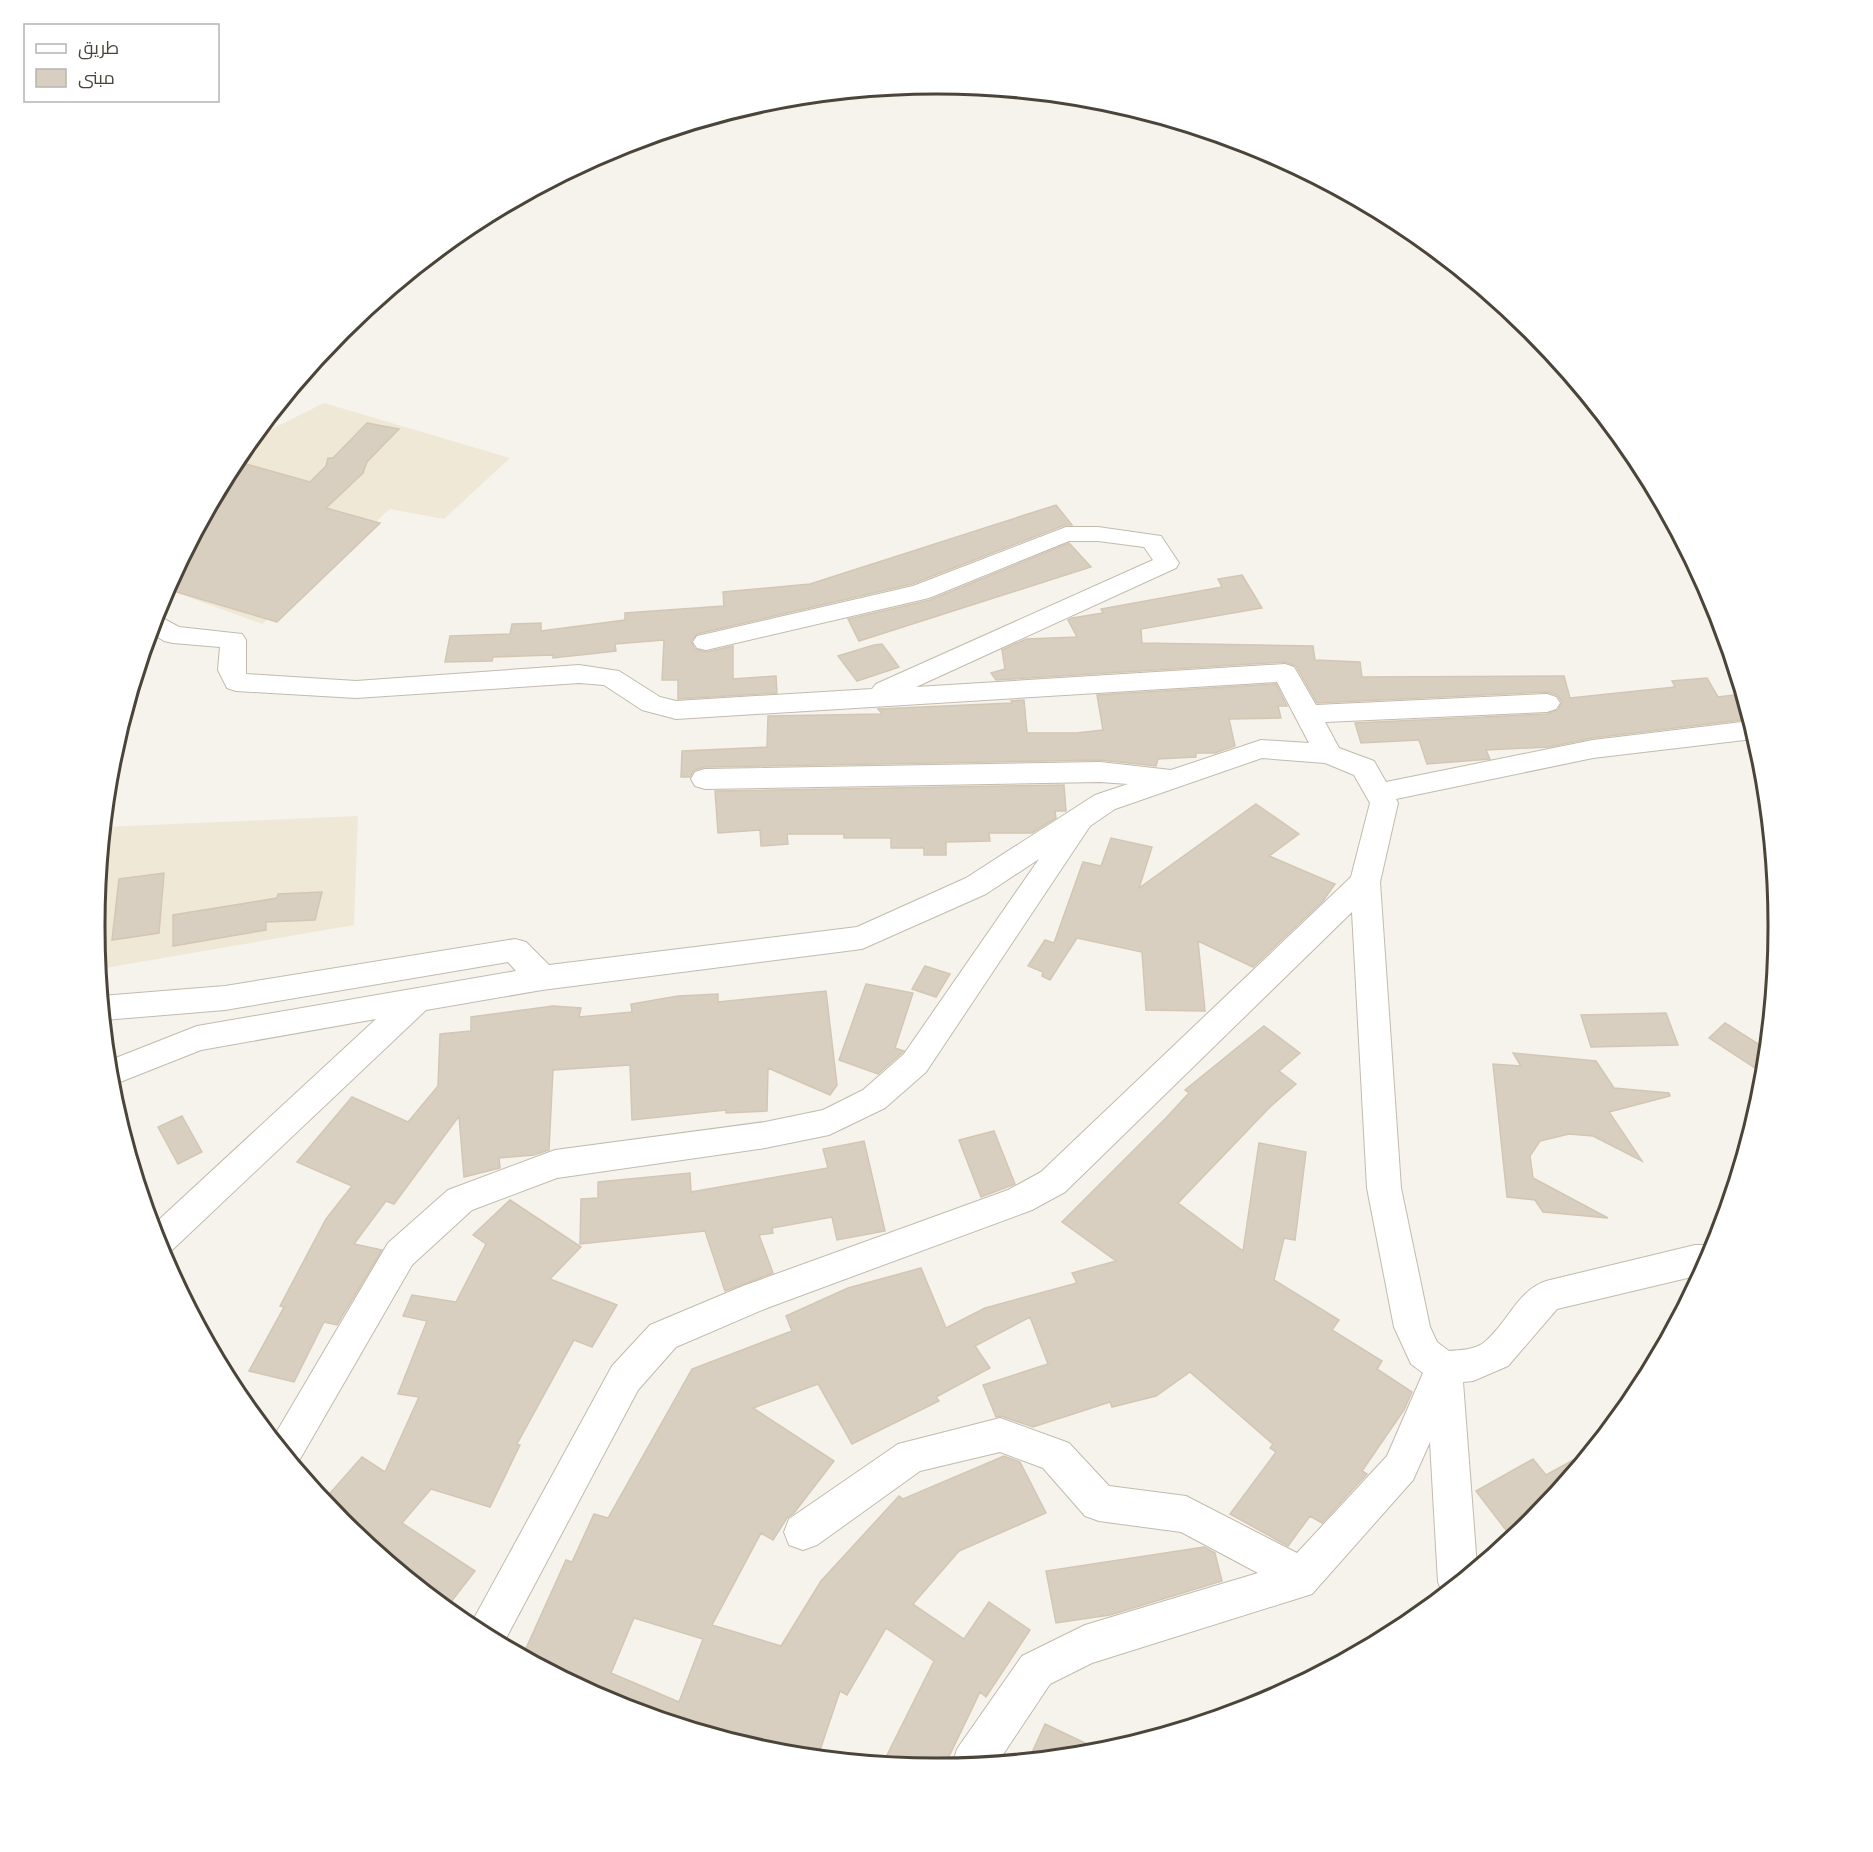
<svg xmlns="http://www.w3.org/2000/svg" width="1873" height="1852" font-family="Karla,Cairo,sans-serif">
<rect width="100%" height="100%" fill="#f6f3ec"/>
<path fill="#efe8d6" d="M 324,403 L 510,458 L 444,519 L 390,509 L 262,624 L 166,589 L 237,458 L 252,439 Z
M 358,816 L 354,925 L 99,969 L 95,926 L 104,827 Z"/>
<path fill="#d8cfc1" stroke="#d3c7b4" stroke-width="1.5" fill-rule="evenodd" d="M 367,423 L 399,429 L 367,462 L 363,473 L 326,508 L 380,523 L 277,622 L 167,589 L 235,461 L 310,482 L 326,466 L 328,458 L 333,458 Z
M 1056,505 L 1072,525 L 1065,525 L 912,584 L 697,634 L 691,641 L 695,649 L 706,652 L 733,646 L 733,679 L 776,676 L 777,693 L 678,699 L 678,680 L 662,680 L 664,640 L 615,644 L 616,651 L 553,658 L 553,655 L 493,657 L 492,661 L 445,662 L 450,636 L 510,634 L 512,624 L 541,623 L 541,631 L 625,620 L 625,613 L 724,606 L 723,592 L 810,584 Z
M 1069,543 L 1091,567 L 859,641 L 848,619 L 930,600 Z
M 1242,575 L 1262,608 L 1141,629 L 1142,643 L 1313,646 L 1315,660 L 1360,662 L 1362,677 L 1564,676 L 1570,698 L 1675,687 L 1672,681 L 1707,678 L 1718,697 L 1742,694 L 1749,719 L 1593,738 L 1549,747 L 1486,750 L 1490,759 L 1427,764 L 1419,740 L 1361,743 L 1355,723 L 1547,714 L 1558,710 L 1562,702 L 1557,695 L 1547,692 L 1317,703 L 1296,666 L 1285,662 L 996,680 L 991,673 L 1005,669 L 1002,650 L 1026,639 L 1077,637 L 1068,620 L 1072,618 L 1103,613 L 1101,609 L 1222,587 L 1218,579 Z
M 882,644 L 899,667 L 857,681 L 838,656 L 874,645 Z
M 1276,684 L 1287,706 L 1278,706 L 1281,718 L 1229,719 L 1235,746 L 1215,753 L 1196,753 L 1196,757 L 1158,759 L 1156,766 L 1100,760 L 705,767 L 694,770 L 690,777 L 681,777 L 682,751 L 767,747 L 768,716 L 882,714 L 878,709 L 1012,703 L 1011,701 L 1024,700 L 1027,733 L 1076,733 L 1103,730 L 1097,695 Z
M 1064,785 L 1066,811 L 1055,811 L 1056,818 L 1032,833 L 989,833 L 990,841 L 946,842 L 946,855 L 924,855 L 924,848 L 891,848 L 891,838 L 844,838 L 844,834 L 787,834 L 788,844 L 761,846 L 760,830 L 718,833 L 715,791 Z
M 1256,804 L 1299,834 L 1269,856 L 1335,884 L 1323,901 L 1253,967 L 1198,941 L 1205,1011 L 1146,1010 L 1142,952 L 1077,938 L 1050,980 L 1042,976 L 1043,972 L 1028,966 L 1045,940 L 1054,943 L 1083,862 L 1101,866 L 1111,838 L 1152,847 L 1139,888 Z
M 164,873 L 159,933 L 112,940 L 119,879 Z
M 322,892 L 315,920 L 266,922 L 266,930 L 173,946 L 173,915 L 277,898 L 278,894 Z
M 925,966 L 950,974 L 936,997 L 912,989 Z
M 866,984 L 913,993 L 895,1048 L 904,1051 L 878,1074 L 839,1060 Z
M 826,991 L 837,1085 L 830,1095 L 768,1068 L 767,1111 L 726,1113 L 726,1110 L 632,1120 L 630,1065 L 553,1070 L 549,1150 L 534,1155 L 499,1158 L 500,1168 L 464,1177 L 459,1116 L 394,1204 L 386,1201 L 354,1244 L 382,1250 L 337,1325 L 324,1322 L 294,1382 L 249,1371 L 284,1307 L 280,1306 L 326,1219 L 352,1186 L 297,1162 L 352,1097 L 408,1122 L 438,1086 L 440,1034 L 471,1031 L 471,1017 L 553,1006 L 581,1008 L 579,1017 L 632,1012 L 631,1004 L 678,996 L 718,994 L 718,1002 Z
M 1666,1013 L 1678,1045 L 1591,1047 L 1581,1015 Z
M 1725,1023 L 1766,1049 L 1764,1074 L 1709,1038 Z
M 1264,1026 L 1300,1053 L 1279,1071 L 1296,1084 L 1269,1108 L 1178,1203 L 1243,1251 L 1259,1143 L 1306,1152 L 1295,1240 L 1284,1238 L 1274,1280 L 1339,1320 L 1332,1330 L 1382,1361 L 1377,1369 L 1412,1392 L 1404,1410 L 1362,1471 L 1367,1474 L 1322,1523 L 1310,1516 L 1288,1546 L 1230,1514 L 1276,1452 L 1270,1448 L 1273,1444 L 1190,1372 L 1156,1396 L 1112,1407 L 1110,1402 L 1033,1427 L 1001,1416 L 996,1417 L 983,1385 L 1048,1364 L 1030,1317 L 975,1346 L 990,1368 L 936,1397 L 939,1401 L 852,1444 L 818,1384 L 753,1408 L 834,1461 L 794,1513 L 787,1518 L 773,1540 L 761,1533 L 712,1625 L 781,1646 L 821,1581 L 899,1496 L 903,1499 L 1004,1456 L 1020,1462 L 1046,1513 L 959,1551 L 913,1604 L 964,1639 L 989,1602 L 1030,1630 L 986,1697 L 980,1692 L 944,1767 L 883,1763 L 934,1661 L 886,1628 L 847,1695 L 840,1691 L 818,1756 L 772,1752 L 614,1704 L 523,1655 L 566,1560 L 572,1562 L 594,1514 L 608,1518 L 692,1369 L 792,1331 L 786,1316 L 848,1288 L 921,1268 L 946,1328 L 985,1308 L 1077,1283 L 1072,1273 L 1116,1261 L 1062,1222 L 1166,1118 L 1189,1093 L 1185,1090 ZM 634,1618 L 703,1639 L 679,1702 L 611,1673 Z
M 1513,1053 L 1596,1061 L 1614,1088 L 1669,1093 L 1670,1096 L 1609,1112 L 1642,1161 L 1593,1136 L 1569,1134 L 1540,1141 L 1530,1156 L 1533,1178 L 1608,1218 L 1543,1212 L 1535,1200 L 1507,1197 L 1493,1064 L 1521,1066 Z
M 182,1116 L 202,1152 L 178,1164 L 158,1127 Z
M 994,1131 L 1015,1184 L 981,1197 L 959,1140 Z
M 864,1141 L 885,1231 L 837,1240 L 832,1217 L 772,1228 L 773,1233 L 759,1235 L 773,1273 L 725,1291 L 705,1231 L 580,1244 L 581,1199 L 598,1198 L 598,1182 L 690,1173 L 691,1192 L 828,1168 L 823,1149 Z
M 510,1200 L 581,1247 L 550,1279 L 617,1305 L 592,1347 L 574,1340 L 517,1444 L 520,1445 L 490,1507 L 431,1489 L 402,1523 L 475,1571 L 451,1602 L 388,1560 L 341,1521 L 324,1500 L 362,1457 L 385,1472 L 419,1397 L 398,1394 L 427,1321 L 403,1316 L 412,1295 L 456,1302 L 486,1244 L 473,1235 Z
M 1586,1453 L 1532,1522 L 1512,1538 L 1476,1491 L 1533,1459 L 1546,1475 Z
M 1204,1547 L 1215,1553 L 1222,1581 L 1110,1615 L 1056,1623 L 1046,1571 Z
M 1045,1724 L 1102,1751 L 1029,1759 Z"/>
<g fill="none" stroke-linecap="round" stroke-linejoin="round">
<defs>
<path id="minor" d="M 1066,527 L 1098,527 L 1161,536 L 1179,563 L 1176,568 L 916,687 L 1285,664 L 1294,667 L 1316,705 L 1547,694 L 1556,697 L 1560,703 L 1556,709 L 1547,712 L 1325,722 L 1339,748 L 1374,761 L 1386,782 L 1593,740 L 1750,721 L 1755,739 L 1753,739 L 1593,758 L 1396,799 L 1398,803 L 1380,882 L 1401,1188 L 1430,1327 L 1437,1342 L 1449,1351 C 1460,1350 1472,1350 1482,1344 C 1506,1327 1516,1291 1546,1281 L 1695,1245 L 1708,1245 L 1714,1249 L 1700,1275 L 1557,1309 L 1508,1366 L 1473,1381 L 1463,1382 L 1477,1567 L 1443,1594 L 1438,1582 L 1430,1442 L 1413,1480 L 1312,1594 L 1092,1663 L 1050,1684 L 998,1762 L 952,1766 L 957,1749 L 1022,1656 L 1085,1625 L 1258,1573 L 1181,1532 L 1099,1521 L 1085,1516 L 1043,1468 L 1000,1452 L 920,1471 L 817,1545 L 803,1550 L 789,1545 L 784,1532 L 789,1519 L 898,1444 L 1000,1418 L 1069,1443 L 1109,1486 L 1186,1496 L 1297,1553 L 1387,1456 L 1423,1373 L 1411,1364 L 1394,1327 L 1367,1188 L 1352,912 L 1065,1192 L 1032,1210 L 767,1308 L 676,1347 L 638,1390 L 503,1644 L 470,1627 L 472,1622 L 612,1366 L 650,1325 L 743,1286 L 1008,1190 L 1041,1172 L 1351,877 L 1370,803 L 1354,775 L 1325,763 L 1262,758 L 1115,809 L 1090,826 L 926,1072 L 885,1108 L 829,1135 L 765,1148 L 557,1178 L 472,1210 L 412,1265 L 296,1466 L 273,1438 L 388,1243 L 448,1190 L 555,1150 L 765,1122 L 823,1110 L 863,1090 L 904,1054 L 1039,859 L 986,894 L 862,949 L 542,990 L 426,1010 L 169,1253 L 163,1256 L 152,1226 L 376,1019 L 201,1050 L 110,1086 L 108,1061 L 197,1026 L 516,971 L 508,962 L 225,1010 L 104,1020 L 101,996 L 225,986 L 515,939 L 526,942 L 549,965 L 857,927 L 966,878 L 1095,795 L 1128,784 L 1100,782 L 705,789 L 695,786 L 691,779 L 695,772 L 705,769 L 1100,762 L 1171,770 L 1261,740 L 1309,743 L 1277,682 L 676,719 L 642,710 L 604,685 L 579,683 L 356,698 L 236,691 L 227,688 L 218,670 L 220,647 L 173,643 L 164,641 L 150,632 L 155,614 L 179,627 L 242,634 L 246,640 L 246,674 L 356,681 L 579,665 L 619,671 L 660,697 L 676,701 L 872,689 L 876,684 L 1153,560 L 1144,547 L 1098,541 L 1069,541 L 929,598 L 706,650 L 697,648 L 693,642 L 697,636 L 706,634 L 913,586 Z"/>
</defs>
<use href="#minor" stroke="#c2bbae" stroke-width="2"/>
<use href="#minor" fill="#fff" fill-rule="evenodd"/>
</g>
<path d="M0 0H1873V1852H0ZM936 94H937A831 831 0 0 1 1768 925V927A831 831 0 0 1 937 1758H936A831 831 0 0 1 105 927V925A831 831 0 0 1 936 94Z" fill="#fff" fill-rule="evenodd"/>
<path fill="none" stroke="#4b4439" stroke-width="3" d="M936 94H937A831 831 0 0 1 1768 925V927A831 831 0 0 1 937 1758H936A831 831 0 0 1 105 927V925A831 831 0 0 1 936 94Z"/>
<rect x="24" y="24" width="195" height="78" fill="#ffffff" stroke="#b7b4b0" stroke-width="1.5"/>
<rect x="36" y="44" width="30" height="9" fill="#ffffff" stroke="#b7b4b0" stroke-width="1.5"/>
<text x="78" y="54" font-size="18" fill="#4b4439">طريق</text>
<rect x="36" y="69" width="30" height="18" fill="#d8cfc1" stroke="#b7b4b0" stroke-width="1.5"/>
<text x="78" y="84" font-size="18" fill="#4b4439">مبنى</text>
</svg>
